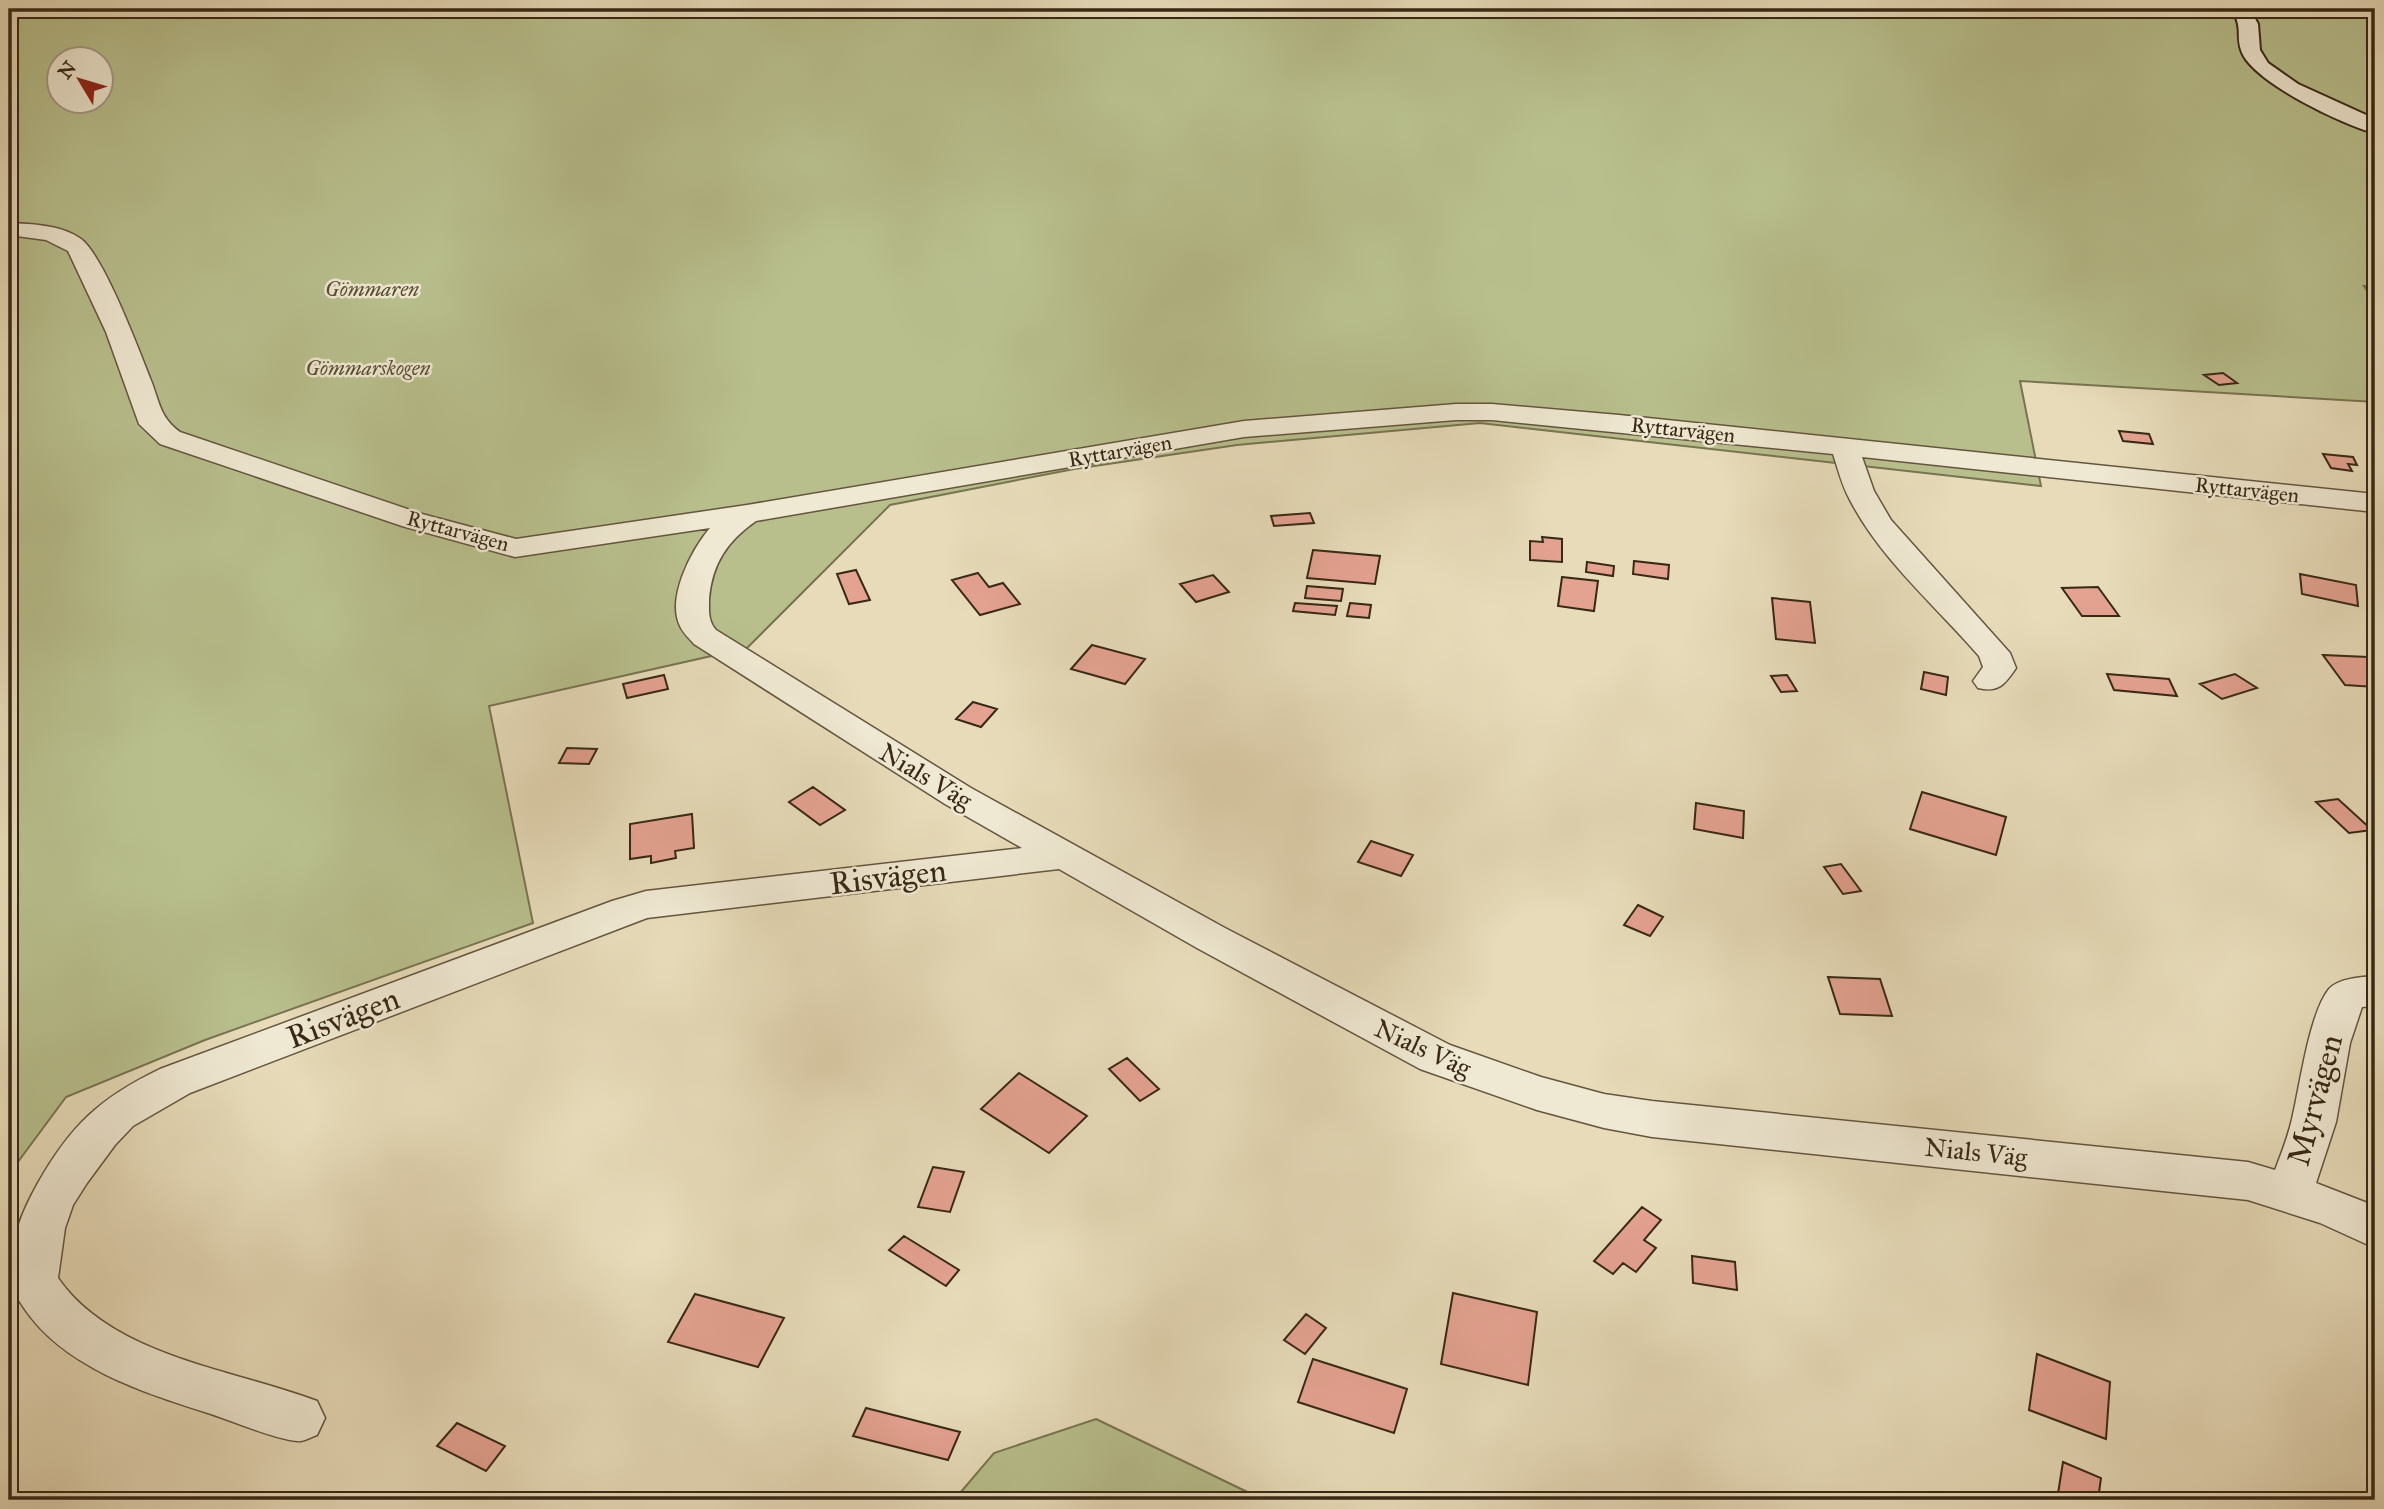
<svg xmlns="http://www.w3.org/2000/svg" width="2384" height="1509" font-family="'IM FELL Great Primer',serif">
<rect width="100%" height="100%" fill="#e7dbb9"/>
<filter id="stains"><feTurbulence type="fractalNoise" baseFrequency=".00286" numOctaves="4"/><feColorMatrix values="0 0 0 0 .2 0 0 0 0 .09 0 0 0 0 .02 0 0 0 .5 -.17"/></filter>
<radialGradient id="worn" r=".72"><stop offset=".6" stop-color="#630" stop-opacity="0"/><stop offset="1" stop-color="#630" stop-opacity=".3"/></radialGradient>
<path fill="#b8bf8d" stroke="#787451" stroke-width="2" fill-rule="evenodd" d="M 9,9 L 2375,9 L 2375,287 L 2364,286 L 2375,303 L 2375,402 L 2020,381 L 2041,486 L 1480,423 L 1237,445 L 1074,469 L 890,505 L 747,648 L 489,706 L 533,923 L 205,1040 L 66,1097 L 9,1174 ZM 60,60 L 102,60 L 102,102 L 60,102 Z
M 1096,1419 L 1264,1500 L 954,1500 L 994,1453 Z"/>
<path fill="#e4a291" stroke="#382815" stroke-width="2" d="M 2223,373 L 2237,383 L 2219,385 L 2204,375 Z
M 2119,431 L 2149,434 L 2153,444 L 2123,441 Z
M 2323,454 L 2353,457 L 2357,465 L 2348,464 L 2352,471 L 2331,468 Z
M 1310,513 L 1314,523 L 1274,526 L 1271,516 Z
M 1542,537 L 1562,539 L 1562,562 L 1530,560 L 1530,541 L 1543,542 Z
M 1313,550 L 1380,556 L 1375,584 L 1307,578 Z
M 1634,561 L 1669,565 L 1668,579 L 1633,574 Z
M 1587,562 L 1614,566 L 1613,576 L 1586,572 Z
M 856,570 L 870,600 L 849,604 L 837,574 Z
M 978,573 L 989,587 L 1003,583 L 1020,604 L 980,615 L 952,580 Z
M 2300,574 L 2356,585 L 2358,606 L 2302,594 Z
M 1213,575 L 1229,592 L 1196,602 L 1180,584 Z
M 1562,577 L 1598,581 L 1594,611 L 1558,606 Z
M 1307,586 L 1343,589 L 1341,601 L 1305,598 Z
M 2098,587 L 2119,616 L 2082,616 L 2062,588 Z
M 1772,598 L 1810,602 L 1815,643 L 1776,639 Z
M 1295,603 L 1337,606 L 1335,615 L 1293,611 Z
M 1350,603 L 1371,605 L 1369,618 L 1347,616 Z
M 1092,645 L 1145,659 L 1125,684 L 1071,669 Z
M 2323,655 L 2368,657 L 2375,666 L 2375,687 L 2345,685 Z
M 1924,672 L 1948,677 L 1946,695 L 1921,689 Z
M 2107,674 L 2169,679 L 2177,696 L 2114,690 Z
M 2235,674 L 2257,688 L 2222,699 L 2200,684 Z
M 664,675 L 668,689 L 627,698 L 623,684 Z
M 1787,675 L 1797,691 L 1781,692 L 1771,676 Z
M 973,702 L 997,709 L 981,727 L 956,719 Z
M 567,748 L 597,749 L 589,764 L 559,763 Z
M 813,787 L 845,810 L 820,825 L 789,802 Z
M 1922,792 L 2006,817 L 1996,855 L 1910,829 Z
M 2338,799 L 2372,830 L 2349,833 L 2316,802 Z
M 1696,803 L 1744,811 L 1743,838 L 1694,829 Z
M 692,814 L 694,848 L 675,851 L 676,858 L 651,863 L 651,856 L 630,859 L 630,824 Z
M 1371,841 L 1413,855 L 1401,876 L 1358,862 Z
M 1841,864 L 1861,891 L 1843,894 L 1824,867 Z
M 1638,905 L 1663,917 L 1650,936 L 1624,925 Z
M 1828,977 L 1880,979 L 1892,1016 L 1840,1014 Z
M 1127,1058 L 1159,1089 L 1140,1101 L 1109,1069 Z
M 1019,1073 L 1087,1116 L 1049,1153 L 981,1109 Z
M 933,1167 L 964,1172 L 950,1212 L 918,1207 Z
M 1642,1207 L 1661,1220 L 1644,1240 L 1656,1248 L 1636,1272 L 1623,1263 L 1613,1274 L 1594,1261 Z
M 904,1236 L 959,1270 L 946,1286 L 889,1250 Z
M 1692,1256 L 1735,1262 L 1737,1290 L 1693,1283 Z
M 1453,1293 L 1537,1312 L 1528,1385 L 1441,1364 Z
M 695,1294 L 784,1318 L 758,1367 L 668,1342 Z
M 1306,1314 L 1326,1328 L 1305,1354 L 1284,1340 Z
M 2037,1354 L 2110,1382 L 2106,1439 L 2029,1410 Z
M 1313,1359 L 1407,1389 L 1394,1433 L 1298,1402 Z
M 866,1408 L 960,1432 L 948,1460 L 853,1436 Z
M 457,1423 L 505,1446 L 486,1471 L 437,1446 Z
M 2063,1462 L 2101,1478 L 2098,1500 L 2057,1500 Z"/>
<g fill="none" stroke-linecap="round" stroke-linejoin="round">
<defs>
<path id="street" d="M 9,223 C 32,224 62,225 81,239 C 104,256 140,353 152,383 C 160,405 161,418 180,432 L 422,514 L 516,539 L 747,505 L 1244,421 L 1456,404 L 1492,404 L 1619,415 L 2375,494 L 2375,512 L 1862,457 L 1874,491 L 1891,520 L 2010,653 L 2016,668 C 2005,684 1999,693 1978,688 L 1973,681 L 1983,667 L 1979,656 C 1935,605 1881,560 1850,500 C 1842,486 1838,469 1833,454 L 1492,420 L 1456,420 L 1244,437 L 756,521 C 727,541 712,564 709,599 C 709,612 708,621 716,630 L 971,788 L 1225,928 L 1450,1045 L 1541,1077 L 1604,1094 L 1652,1101 L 2248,1162 L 2275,1170 C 2281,1154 2288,1137 2292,1119 C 2300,1086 2309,1014 2329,989 C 2339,978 2362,977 2375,976 L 2375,1006 L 2362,1007 L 2350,1043 L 2336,1122 L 2316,1183 L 2375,1206 L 2375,1248 L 2320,1223 L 2248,1200 L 1652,1137 L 1604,1128 L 1537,1110 L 1420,1069 L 1197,948 L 1059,869 L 647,918 L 190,1093 L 133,1126 L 115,1145 L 87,1183 L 73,1205 L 65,1228 L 58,1278 C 113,1357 233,1369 317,1401 L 325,1418 L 317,1435 C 311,1437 303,1442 297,1441 C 277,1440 232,1421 211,1414 C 145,1393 64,1368 24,1308 C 19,1300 11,1290 10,1280 C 8,1247 22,1211 38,1183 C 71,1125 100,1098 160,1069 L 612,901 L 646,891 L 1022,848 L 945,804 L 694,644 C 689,638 683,633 680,626 C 666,598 692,549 710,528 L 515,557 L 402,526 L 160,444 L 139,424 L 106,332 L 68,251 L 46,240 L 9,235 Z"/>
<path id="secondary" d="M 2232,9 L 2250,9 L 2258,24 L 2260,50 L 2268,63 L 2298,84 L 2375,119 L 2375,133 C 2345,126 2250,81 2241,50 C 2236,34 2243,29 2232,9 Z"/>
</defs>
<use href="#street" stroke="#64553e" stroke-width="3"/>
<use href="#secondary" stroke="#382815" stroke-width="4"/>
<use href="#street" fill="#efe8d2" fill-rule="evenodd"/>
<use href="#secondary" fill="#efe8d2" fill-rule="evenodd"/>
</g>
<g text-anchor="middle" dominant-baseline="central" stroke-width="5" stroke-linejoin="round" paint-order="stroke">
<g font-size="21" font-style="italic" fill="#584e33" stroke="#efe8d2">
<text x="372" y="289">Gömmaren</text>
<text x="368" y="368">Gömmarskogen</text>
</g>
<g font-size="21" fill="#382815" stroke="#efe8d2">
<text transform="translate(1683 430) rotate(6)">Ryttarvägen</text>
<text transform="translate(1120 451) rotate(-10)">Ryttarvägen</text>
<text transform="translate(2247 490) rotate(6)">Ryttarvägen</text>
<text transform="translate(458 531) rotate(15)">Ryttarvägen</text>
</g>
<g font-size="26" fill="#382815" stroke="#efe8d2">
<text transform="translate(926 776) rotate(31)">Nials Väg</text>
<text transform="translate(1423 1048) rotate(25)">Nials Väg</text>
<text transform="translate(1976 1152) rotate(6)">Nials Väg</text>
</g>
<g font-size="32" fill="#382815" stroke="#efe8d2">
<text transform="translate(888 877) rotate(-7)">Risvägen</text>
<text transform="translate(343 1018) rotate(-21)">Risvägen</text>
<text transform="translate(2315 1100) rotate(-75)">Myrvägen</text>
</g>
</g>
<rect width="2384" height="1509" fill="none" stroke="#e7dbb9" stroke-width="35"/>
<rect x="10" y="10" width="2363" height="1488" fill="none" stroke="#382815" stroke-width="3.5"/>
<rect x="18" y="18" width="2349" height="1474" fill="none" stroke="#382815" stroke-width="2"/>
<g transform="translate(80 80) rotate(308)"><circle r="33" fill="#efe8d2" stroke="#a69b86" stroke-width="2"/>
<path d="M0-5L12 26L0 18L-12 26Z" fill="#8f2418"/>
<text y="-10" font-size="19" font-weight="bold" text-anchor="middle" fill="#382815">N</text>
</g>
<rect width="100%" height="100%" filter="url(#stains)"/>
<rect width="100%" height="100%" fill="url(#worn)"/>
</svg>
